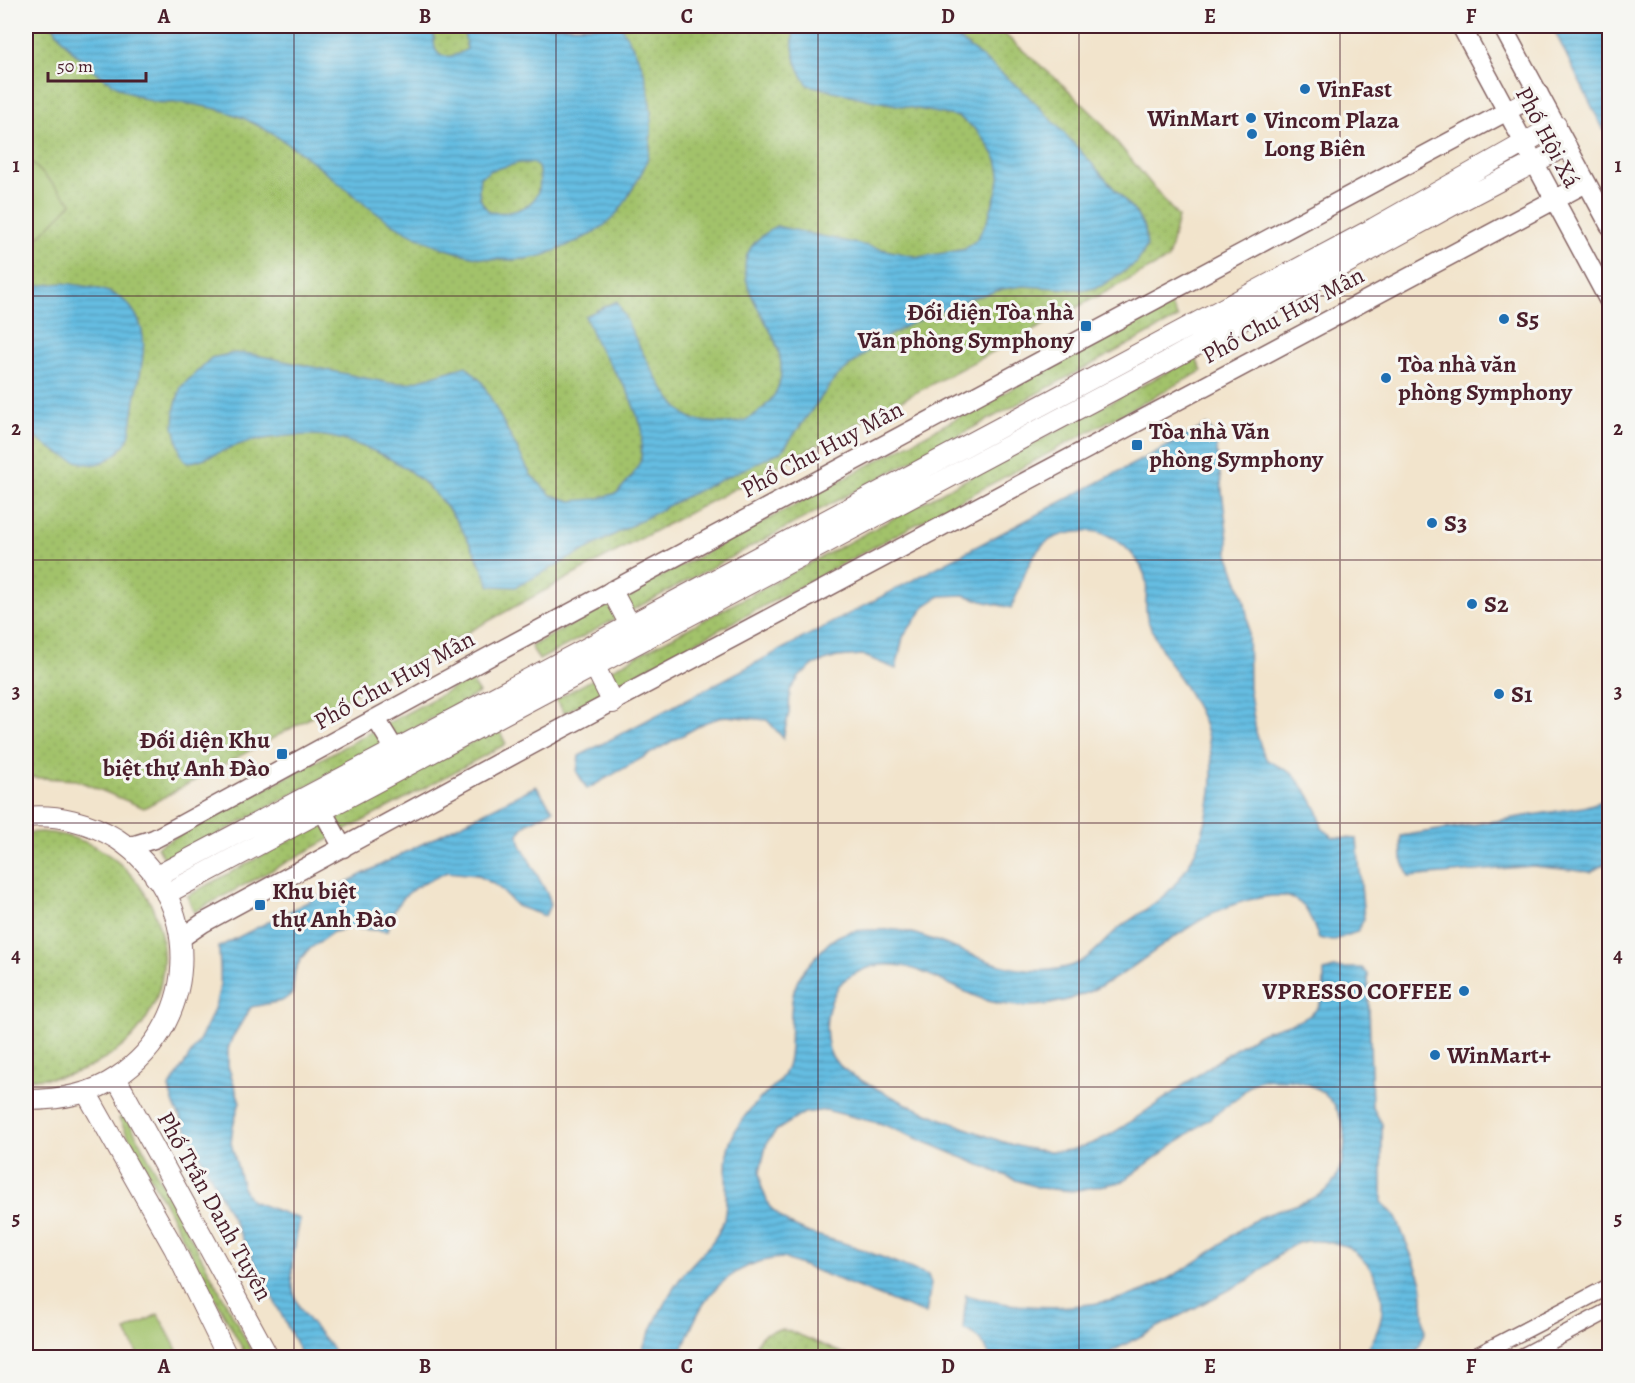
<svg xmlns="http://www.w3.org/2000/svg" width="1635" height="1383" font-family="Alegreya,serif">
<defs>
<pattern id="grass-dots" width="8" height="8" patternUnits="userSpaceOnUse" patternTransform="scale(1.5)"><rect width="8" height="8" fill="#a2c26b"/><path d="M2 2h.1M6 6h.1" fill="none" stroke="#8da65d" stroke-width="1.8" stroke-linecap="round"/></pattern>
<pattern id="water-rules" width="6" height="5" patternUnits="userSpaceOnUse" patternTransform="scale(1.5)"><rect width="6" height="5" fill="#65bde2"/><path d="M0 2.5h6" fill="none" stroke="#5599b7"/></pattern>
</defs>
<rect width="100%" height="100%" fill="#f6f6f2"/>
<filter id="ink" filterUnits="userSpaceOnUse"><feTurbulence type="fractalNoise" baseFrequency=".0167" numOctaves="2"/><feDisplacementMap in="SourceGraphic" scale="12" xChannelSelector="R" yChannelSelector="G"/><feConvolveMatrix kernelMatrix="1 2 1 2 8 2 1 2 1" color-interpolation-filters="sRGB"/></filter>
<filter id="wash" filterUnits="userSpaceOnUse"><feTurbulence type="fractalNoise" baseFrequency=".008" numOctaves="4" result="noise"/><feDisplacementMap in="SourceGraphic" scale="24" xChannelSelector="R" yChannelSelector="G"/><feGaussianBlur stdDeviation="1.35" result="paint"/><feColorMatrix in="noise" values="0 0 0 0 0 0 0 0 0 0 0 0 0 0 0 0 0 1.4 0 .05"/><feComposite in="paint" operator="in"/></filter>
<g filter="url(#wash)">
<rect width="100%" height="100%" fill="#f2e4cc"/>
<path fill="url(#grass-dots)" stroke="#76704b" stroke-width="1.5" d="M 26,26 L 995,26 L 1063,85 L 1098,119 L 1178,217 L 1168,259 L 636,541 L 144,808 L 76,780 L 26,777 Z
M 1170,304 L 1178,318 L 539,660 L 531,646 Z
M 1195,357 L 1202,371 L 564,713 L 556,699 Z
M 470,679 L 479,693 L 167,862 L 157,847 Z
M 498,728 L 506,744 L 194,912 L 187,896 Z
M 42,832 C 169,842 211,1004 96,1064 C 75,1075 50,1080 26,1078 L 26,833 Z
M 123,1115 L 126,1116 L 255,1357 L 247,1357 L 119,1119 Z
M 781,1330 L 790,1331 L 851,1357 L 751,1357 C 758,1340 759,1331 781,1330 Z"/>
<path fill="#a2c26b" stroke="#76704b" stroke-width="1.5" d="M 26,157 L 72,203 L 26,250 Z
M 158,1314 L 181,1357 L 139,1357 L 126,1331 Z"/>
<path fill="url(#water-rules)" stroke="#586e86" stroke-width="1.5" fill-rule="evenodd" d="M 53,26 L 443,26 L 434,32 C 434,38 433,47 437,52 C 444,61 460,54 467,49 L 464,32 L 455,26 L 621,26 C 628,39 637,52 642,66 C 652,93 654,133 647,160 C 644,171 636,182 630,193 C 616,222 595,234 566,246 C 558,249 549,254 541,256 C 481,271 413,241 367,206 C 330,177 295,144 253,123 C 232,111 207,106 184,103 C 175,102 165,104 156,102 C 118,94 73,59 53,26 ZM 519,163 L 532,163 L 538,167 C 547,203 521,215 490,212 C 478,202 478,191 480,177 L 492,170 Z
M 796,26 L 943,26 C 972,51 1004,72 1031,99 C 1068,135 1101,174 1135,212 L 1145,228 L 1147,246 L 1137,263 L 1101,286 L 1087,290 L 1023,286 L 1003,289 L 966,300 L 908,325 L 883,339 L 836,377 L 782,451 L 683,498 L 516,587 L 490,586 C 464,524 434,475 369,449 C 355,444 341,438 325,436 C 304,433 278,437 256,440 C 232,444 211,459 187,463 L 181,455 L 174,427 L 175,407 L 181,387 L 211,358 L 234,353 L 251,354 L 389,383 L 409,383 L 466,366 L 482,382 L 531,475 L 551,495 L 571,501 L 595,499 L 617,493 L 632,476 L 641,460 L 642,428 L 627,390 L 598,347 L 585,316 L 617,301 C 631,328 665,408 693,419 C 701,422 711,422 720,423 C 730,423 742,423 751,417 C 769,406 781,391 781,370 C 782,332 745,304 745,267 C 745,246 761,236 776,226 L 918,257 L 944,253 L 965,249 L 977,239 L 988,219 L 997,190 L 1000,173 L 997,160 L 987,143 L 975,129 L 959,117 L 871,100 L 808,85 C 796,68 788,45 796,26 Z
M 1552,26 L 1609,26 L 1609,139 L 1600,123 Z
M 63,283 C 84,286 113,288 128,304 C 154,333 141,366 135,400 C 133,412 132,425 129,437 C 126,443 120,450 115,455 C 109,459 102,464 94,464 C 74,466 41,443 26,430 L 26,287 Z
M 1207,425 L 1215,435 L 1228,539 L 1228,553 L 1244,599 L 1248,619 L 1249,687 L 1256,732 L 1262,750 L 1267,760 L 1293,774 L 1309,795 L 1318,812 L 1322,828 L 1333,837 L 1357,839 L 1364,919 L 1357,932 L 1332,941 L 1319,938 C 1315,930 1309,911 1303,906 C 1292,894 1278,895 1264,897 C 1207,905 1168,944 1122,974 C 1101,987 1079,998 1055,1003 C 1039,1007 1017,1007 1001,1004 C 954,996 907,946 858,972 C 847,978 841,980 836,991 C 826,1009 824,1030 829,1050 C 835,1071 873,1086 891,1096 C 912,1108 935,1116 958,1125 C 992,1138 1024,1153 1062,1151 C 1095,1148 1123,1127 1149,1109 C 1186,1085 1221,1056 1259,1034 C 1275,1026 1296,1025 1310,1015 C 1325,1005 1324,987 1324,971 L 1334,968 L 1362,968 L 1368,974 L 1372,1106 L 1382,1124 L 1382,1202 L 1396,1217 L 1422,1282 L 1425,1333 L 1414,1357 L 1358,1357 C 1366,1353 1371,1343 1375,1336 C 1388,1310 1383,1279 1362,1259 C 1358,1255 1353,1249 1348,1247 C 1336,1242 1315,1239 1302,1242 C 1286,1245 1264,1269 1250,1279 L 1101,1357 L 990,1357 C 984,1343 978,1335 963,1329 L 966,1295 C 1026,1313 1111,1312 1166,1280 C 1183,1270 1200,1260 1216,1248 C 1230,1238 1242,1226 1257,1219 C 1280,1207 1325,1202 1336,1178 C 1358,1133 1337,1080 1283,1080 C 1275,1080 1263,1078 1256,1082 C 1250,1084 1243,1092 1239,1097 L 1122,1182 L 1072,1191 L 1040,1188 L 1016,1180 L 882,1124 L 826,1110 L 804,1113 L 777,1130 L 767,1142 L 760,1171 L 761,1185 L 769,1206 L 776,1213 L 789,1224 L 809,1233 L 853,1246 L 928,1275 L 931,1284 L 926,1314 L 783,1258 C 752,1259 723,1276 705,1302 C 693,1319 687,1339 679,1357 L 639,1357 C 652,1327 665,1298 685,1272 C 698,1256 716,1243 723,1222 C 731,1197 721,1161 731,1140 C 737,1125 747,1112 759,1100 C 768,1090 781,1083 786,1069 C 797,1038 781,996 806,968 C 816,957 827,941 841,935 C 850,930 864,930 875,930 C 884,930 894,929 903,931 C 953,941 996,975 1049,970 C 1058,969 1068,968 1076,964 C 1094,956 1104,940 1119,928 C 1135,916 1155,905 1169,891 C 1208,850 1223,774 1203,721 C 1191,690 1168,666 1155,636 C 1152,630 1148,623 1147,617 C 1144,606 1148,593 1146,582 C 1144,562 1121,538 1101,533 C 1096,531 1086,531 1080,532 C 1029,535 1029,570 1011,608 L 982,601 L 964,595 L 940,596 L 925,606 L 903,637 L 896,669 L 862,655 L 837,657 L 815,664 L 800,676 L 790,690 L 789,713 L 783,738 L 767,720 L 726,716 L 706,722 L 587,789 L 577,772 L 579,756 Z
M 536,786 L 553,810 L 526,824 L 518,834 L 521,845 L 549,897 L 550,905 L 545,916 L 517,906 L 497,886 L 477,875 L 447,872 L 416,887 L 405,896 L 395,909 L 387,931 L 348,928 L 333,932 L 307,951 L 301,959 L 295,971 L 292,994 L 282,1001 L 251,1007 L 232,1038 L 228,1049 L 228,1066 L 240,1102 L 233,1126 L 231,1143 L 243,1188 L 251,1201 L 300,1219 C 295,1246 285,1280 299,1306 C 309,1325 328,1339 338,1357 L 303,1357 L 174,1105 L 169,1088 C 188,1057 216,1021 220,984 C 221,973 219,959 219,947 Z
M 1609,799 L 1609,861 L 1591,872 L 1532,866 L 1409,877 L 1402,859 L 1401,836 L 1583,807 Z"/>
</g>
<g filter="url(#ink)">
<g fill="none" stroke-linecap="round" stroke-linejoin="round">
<defs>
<path id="tertiary" d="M 1472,1358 L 1610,1286
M 1519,1358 L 1610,1310"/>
<path id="secondary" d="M 1461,26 L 1610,303
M 1502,26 L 1610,226
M 376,719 L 402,761
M 322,810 L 343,848
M 128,847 L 154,839 L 177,827 L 494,654 L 1539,94
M 181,938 L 203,923 L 535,743 L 1586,183"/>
<path id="primary" d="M 612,591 L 630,625
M 595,667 L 613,703
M 26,817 C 57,814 90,822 117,839 C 203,896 203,1020 117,1077 C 91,1095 56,1100 26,1100
M 155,877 L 630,625 L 1374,228 L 1556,125
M 166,894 L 1166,362 L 1455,204 L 1566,146
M 116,1078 L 269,1358
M 86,1092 L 174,1248 L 228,1358"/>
</defs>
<use href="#tertiary" stroke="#856463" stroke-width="18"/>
<use href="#secondary" stroke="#856463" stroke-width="21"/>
<use href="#primary" stroke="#856463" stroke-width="22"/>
<use href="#tertiary" stroke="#fff" stroke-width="15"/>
<use href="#secondary" stroke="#fff" stroke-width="18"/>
<use href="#primary" stroke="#fff" stroke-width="20"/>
</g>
</g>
<path fill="none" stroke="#4a1f2b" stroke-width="1.5" stroke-opacity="0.55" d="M 294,26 L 294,1358M 556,26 L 556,1358M 818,26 L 818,1358M 1079,26 L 1079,1358M 1340,26 L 1340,1358M 26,296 L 1610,296M 26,560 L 1610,560M 26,823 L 1610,823M 26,1087 L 1610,1087"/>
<g fill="#1f6fb2" stroke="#f6f6f2" stroke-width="2">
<circle cx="1305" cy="89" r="6"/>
<circle cx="1251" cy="118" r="6"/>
<circle cx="1252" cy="134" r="6"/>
<circle cx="1504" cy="319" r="6"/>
<rect x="1080" y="320" width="12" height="12" rx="3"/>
<circle cx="1386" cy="378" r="6"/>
<rect x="1131" y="439" width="12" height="12" rx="3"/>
<circle cx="1432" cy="523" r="6"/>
<circle cx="1472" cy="604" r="6"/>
<circle cx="1499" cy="694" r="6"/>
<rect x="276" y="748" width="12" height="12" rx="3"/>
<rect x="254" y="899" width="12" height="12" rx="3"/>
<circle cx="1464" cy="991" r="6"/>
<circle cx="1435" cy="1055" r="6"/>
</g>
<g text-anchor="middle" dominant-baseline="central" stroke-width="6" stroke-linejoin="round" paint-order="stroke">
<g font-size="24" font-weight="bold" fill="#4a1f2b" stroke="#f6f6f2" text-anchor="start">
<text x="1317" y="89">VinFast</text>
<text x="1239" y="118" text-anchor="end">WinMart</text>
<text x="1264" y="120">Vincom Plaza<tspan x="1264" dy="28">Long Biên</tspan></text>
<text x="1074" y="312" text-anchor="end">Đối diện Tòa nhà<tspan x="1074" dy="28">Văn phòng Symphony</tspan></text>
<text x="1516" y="319">S5</text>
<text x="1398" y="364">Tòa nhà văn<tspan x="1398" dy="28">phòng Symphony</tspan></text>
<text x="1149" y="431">Tòa nhà Văn<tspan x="1149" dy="28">phòng Symphony</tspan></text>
<text x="1444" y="523">S3</text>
<text x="1484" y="604">S2</text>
<text x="1511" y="694">S1</text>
<text x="270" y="740" text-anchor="end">Đối diện Khu<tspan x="270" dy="28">biệt thự Anh Đào</tspan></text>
<text x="272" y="891">Khu biệt<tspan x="272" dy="28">thự Anh Đào</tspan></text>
<text x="1452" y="991" text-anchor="end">VPRESSO COFFEE</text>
<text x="1447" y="1055">WinMart+</text>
</g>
<g font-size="24" fill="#4a1f2b" stroke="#f6f6f2">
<text transform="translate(1548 137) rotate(62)">Phố Hội Xá</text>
<text transform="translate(1283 315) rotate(-28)">Phố Chu Huy Mân</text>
<text transform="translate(822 449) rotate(-28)">Phố Chu Huy Mân</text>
<text transform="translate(394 680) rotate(-29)">Phố Chu Huy Mân</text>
<text transform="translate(215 1206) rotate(61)">Phố Trần Danh Tuyên</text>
</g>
</g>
<rect width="1635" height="1383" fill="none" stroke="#f6f6f2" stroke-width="66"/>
<path d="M48 72v9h98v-9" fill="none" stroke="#4a1f2b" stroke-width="3"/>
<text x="57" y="72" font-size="18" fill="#4a1f2b" stroke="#f6f6f2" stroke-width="4.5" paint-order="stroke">50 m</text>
<rect x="33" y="33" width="1569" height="1317" fill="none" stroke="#4a1f2b" stroke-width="2"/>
<g font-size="20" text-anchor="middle" font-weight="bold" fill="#4a1f2b">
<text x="164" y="23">A</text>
<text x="425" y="23">B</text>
<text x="687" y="23">C</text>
<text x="948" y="23">D</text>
<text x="1210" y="23">E</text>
<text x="1471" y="23">F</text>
<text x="16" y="172">1</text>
<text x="1618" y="172">1</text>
<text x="16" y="435">2</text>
<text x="1618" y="435">2</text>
<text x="16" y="698">3</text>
<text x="1618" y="698">3</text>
<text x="16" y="962">4</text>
<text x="1618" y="962">4</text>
<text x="16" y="1225">5</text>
<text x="1618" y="1225">5</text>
<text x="164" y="1373">A</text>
<text x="425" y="1373">B</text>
<text x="687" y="1373">C</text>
<text x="948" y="1373">D</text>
<text x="1210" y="1373">E</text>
<text x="1471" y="1373">F</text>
</g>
</svg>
